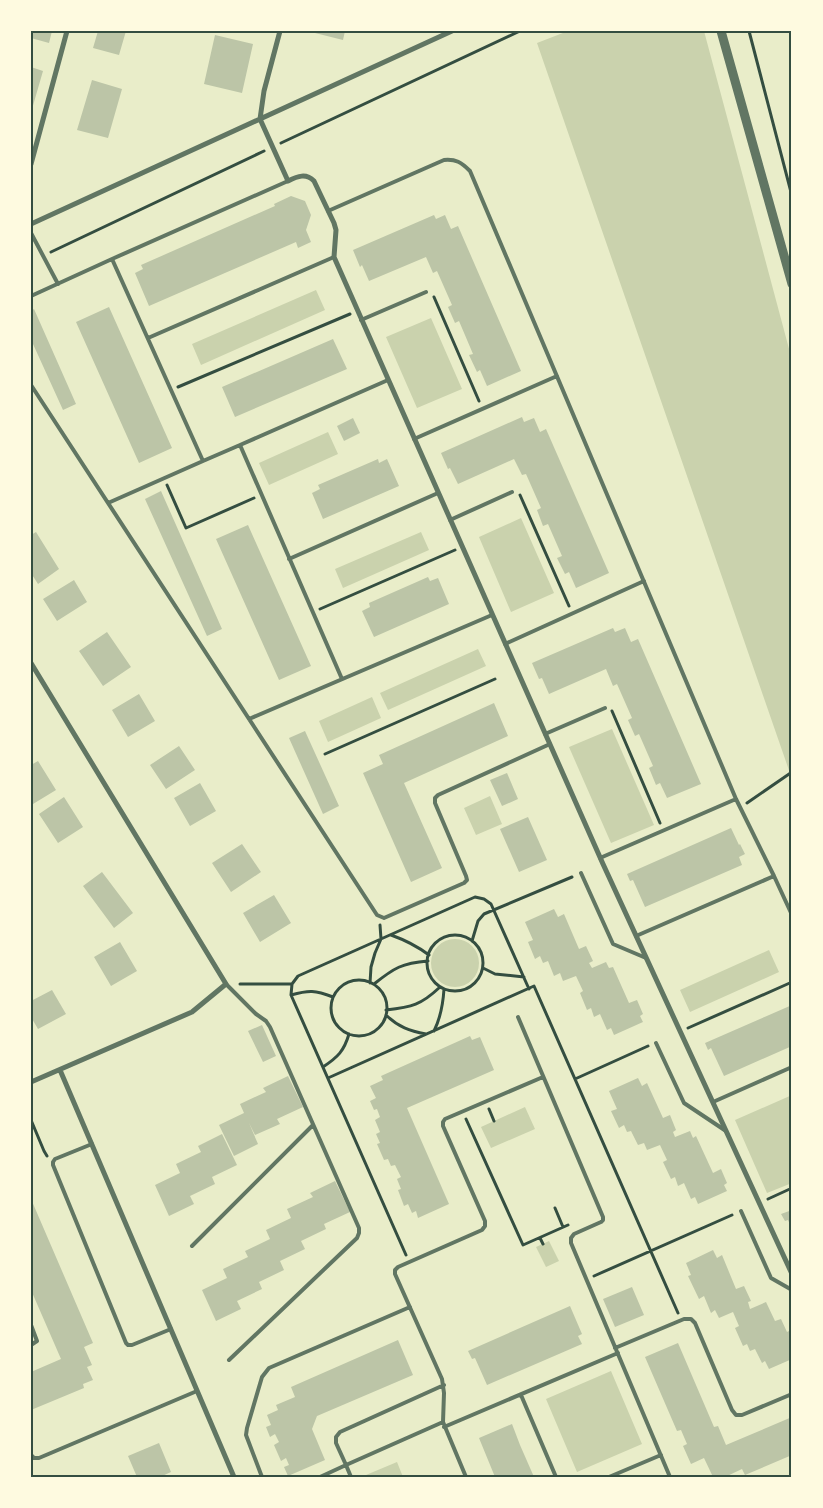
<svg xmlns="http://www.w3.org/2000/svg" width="823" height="1508" font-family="'Fira Sans',sans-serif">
<rect width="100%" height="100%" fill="#e9edc9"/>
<path fill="#cad2ad" d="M 568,31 L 704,31 L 792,360 L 792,779 L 537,43 Z
M 316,290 L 325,310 L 201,365 L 192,344 Z
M 431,318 L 462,389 L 417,408 L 386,337 Z
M 328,432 L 338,454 L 269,485 L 259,463 Z
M 521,518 L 554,593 L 511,612 L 479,537 Z
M 421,532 L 429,550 L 343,588 L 335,569 Z
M 478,649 L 486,666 L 388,710 L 380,693 Z
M 372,697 L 381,718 L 328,742 L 319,721 Z
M 612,729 L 654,825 L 611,843 L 569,747 Z
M 490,796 L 502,824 L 476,835 L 464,808 Z
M431 963a24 24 0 1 1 48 0a24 24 0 1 1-48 0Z
M 769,950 L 779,972 L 690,1012 L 680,990 Z
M 792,1095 L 792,1183 L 767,1193 L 735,1120 Z
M 525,1107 L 535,1129 L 491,1148 L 481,1127 Z
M 549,1241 L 559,1261 L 546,1267 L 536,1247 Z
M 611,1371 L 642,1444 L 577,1472 L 546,1399 Z
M 397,1462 L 403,1477 L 367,1477 L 366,1475 Z"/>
<path fill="#bcc5a7" d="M 31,31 L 52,31 L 49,43 L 31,38 Z
M 98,31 L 126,31 L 119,55 L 93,48 Z
M 307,31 L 345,31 L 343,40 Z
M 215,35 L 253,44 L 242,93 L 204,84 Z
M 31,67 L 43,71 L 32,109 L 31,108 Z
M 92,80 L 122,89 L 108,138 L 77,130 Z
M 291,196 L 305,201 L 311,215 L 306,230 L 311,242 L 298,248 L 296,242 L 149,306 L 135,273 L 143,269 L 141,265 L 275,206 L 274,204 Z
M 434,215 L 436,219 L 445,215 L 451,229 L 458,226 L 521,371 L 487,386 L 480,370 L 477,372 L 469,355 L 473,354 L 459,321 L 455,323 L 448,307 L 452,305 L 437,271 L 433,273 L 426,257 L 369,281 L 362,265 L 360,267 L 353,250 Z
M 109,307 L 172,448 L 139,463 L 76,322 Z
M 34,309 L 76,404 L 63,410 L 33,344 L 31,345 L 31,311 Z
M 333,339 L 347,369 L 235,417 L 222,387 Z
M 522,417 L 524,422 L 534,418 L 540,432 L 546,429 L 609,573 L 576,588 L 569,572 L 565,574 L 557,558 L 562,556 L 548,524 L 543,526 L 537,510 L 541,508 L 526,474 L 522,475 L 514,459 L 458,484 L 450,468 L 448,469 L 441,453 Z
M 353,418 L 360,433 L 344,441 L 337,426 Z
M 378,459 L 379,463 L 387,459 L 399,486 L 323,519 L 312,493 L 320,489 L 318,485 Z
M 161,491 L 222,629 L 207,636 L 145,499 Z
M 248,525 L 311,666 L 279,680 L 216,539 Z
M 36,532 L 59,569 L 38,584 L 31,573 L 31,535 Z
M 428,577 L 430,581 L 438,578 L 449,604 L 374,637 L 362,611 L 370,607 L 369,603 Z
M 74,580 L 87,602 L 57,621 L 43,599 Z
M 613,628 L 615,632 L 625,628 L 631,642 L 638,639 L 701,784 L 667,798 L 660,783 L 656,785 L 649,768 L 653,766 L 639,734 L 635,736 L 628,720 L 632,718 L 617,684 L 613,686 L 606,669 L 549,694 L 542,678 L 539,679 L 532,663 Z
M 107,632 L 131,667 L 103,686 L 79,651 Z
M 139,694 L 155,721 L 128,737 L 112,710 Z
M 494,703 L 508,736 L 404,783 L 442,868 L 411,882 L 363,773 L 383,764 L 379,755 Z
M 305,731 L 339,806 L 323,814 L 289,738 Z
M 179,746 L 195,770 L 166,789 L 150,765 Z
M 38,761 L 56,790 L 33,804 L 31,801 L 31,765 Z
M 507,773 L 518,799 L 502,806 L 490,780 Z
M 200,783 L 216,811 L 190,826 L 174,798 Z
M 64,797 L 83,827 L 58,843 L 39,814 Z
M 528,817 L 547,860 L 519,872 L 500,829 Z
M 731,828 L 739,845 L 740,844 L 745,854 L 739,857 L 742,865 L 645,907 L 633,880 L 630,881 L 627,874 Z
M 242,844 L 261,872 L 231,892 L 212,863 Z
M 102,872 L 133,913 L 114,928 L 83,886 Z
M 274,895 L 291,923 L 260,942 L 243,913 Z
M 554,909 L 558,917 L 564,914 L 579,949 L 586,946 L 593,961 L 589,963 L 592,968 L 606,962 L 609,968 L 613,967 L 629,1003 L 637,1000 L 643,1014 L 640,1016 L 643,1022 L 614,1035 L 611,1028 L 607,1030 L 600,1014 L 594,1017 L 591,1008 L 587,1010 L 580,993 L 583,991 L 576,976 L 563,981 L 560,973 L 554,976 L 548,961 L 543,963 L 540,956 L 535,959 L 528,942 L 533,940 L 525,922 Z
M 120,942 L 137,971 L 111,986 L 94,957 Z
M 52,990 L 66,1014 L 38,1029 L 31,1017 L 31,1001 Z
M 792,1005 L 792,1046 L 724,1076 L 711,1048 L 708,1050 L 705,1043 Z
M 262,1025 L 276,1056 L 263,1062 L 248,1031 Z
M 470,1036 L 472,1040 L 480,1037 L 494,1070 L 407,1108 L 449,1204 L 418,1218 L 416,1211 L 412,1213 L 408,1204 L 404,1206 L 398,1190 L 401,1189 L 397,1179 L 401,1177 L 395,1165 L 391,1166 L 388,1159 L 384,1160 L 377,1144 L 380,1143 L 376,1134 L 380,1132 L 375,1120 L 380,1117 L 377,1109 L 374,1110 L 370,1101 L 376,1098 L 370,1086 L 383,1080 L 381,1076 Z
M 288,1076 L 303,1107 L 277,1119 L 280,1124 L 255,1135 L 249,1123 L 258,1144 L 234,1156 L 219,1125 L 244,1113 L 240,1104 L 266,1092 L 263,1088 Z
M 638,1078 L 642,1086 L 647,1083 L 663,1118 L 670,1115 L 676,1130 L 673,1132 L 675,1137 L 690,1131 L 693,1138 L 696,1136 L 713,1173 L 721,1169 L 727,1183 L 724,1185 L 727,1191 L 698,1204 L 695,1197 L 691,1199 L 684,1183 L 678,1186 L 675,1177 L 671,1179 L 663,1162 L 667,1160 L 660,1145 L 647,1150 L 644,1143 L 638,1145 L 631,1131 L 627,1132 L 624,1125 L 619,1128 L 611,1111 L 617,1109 L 609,1091 Z
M 222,1134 L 237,1165 L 212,1177 L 215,1184 L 190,1196 L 194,1204 L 169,1216 L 155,1185 L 180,1173 L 176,1164 L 201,1152 L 198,1146 Z
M 335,1181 L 350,1212 L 324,1224 L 326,1229 L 301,1241 L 305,1249 L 280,1261 L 284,1270 L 259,1282 L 262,1289 L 237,1301 L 241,1309 L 216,1321 L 202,1290 L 227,1278 L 223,1269 L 248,1257 L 245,1251 L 270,1239 L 266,1230 L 291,1218 L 287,1209 L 313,1197 L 310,1193 Z
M 31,1199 L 93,1343 L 84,1347 L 92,1365 L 87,1367 L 93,1380 L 83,1384 L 84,1388 L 31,1410 L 31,1372 L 61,1359 L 31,1290 Z
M 792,1210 L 792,1229 L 788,1220 L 785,1221 L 781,1214 Z
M 713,1250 L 717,1258 L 722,1255 L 736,1289 L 744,1286 L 751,1301 L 748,1302 L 750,1309 L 766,1302 L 775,1321 L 781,1319 L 787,1332 L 791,1330 L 792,1333 L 792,1359 L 769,1369 L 765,1361 L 762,1363 L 755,1349 L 750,1351 L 747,1344 L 743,1346 L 735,1328 L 739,1326 L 733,1312 L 719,1318 L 715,1310 L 711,1313 L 704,1296 L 699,1299 L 688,1276 L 691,1275 L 686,1263 Z
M 632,1287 L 644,1315 L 615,1327 L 603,1299 Z
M 570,1306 L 582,1334 L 578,1336 L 582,1344 L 487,1385 L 475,1358 L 472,1359 L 468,1351 Z
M 398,1340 L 413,1375 L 317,1416 L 312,1429 L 325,1460 L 288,1476 L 284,1467 L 289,1465 L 286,1458 L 281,1461 L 274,1445 L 279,1442 L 275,1434 L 270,1437 L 266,1427 L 271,1425 L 267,1415 L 278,1410 L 276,1405 L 295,1397 L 291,1387 Z
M 678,1343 L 714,1427 L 718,1426 L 726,1445 L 792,1417 L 792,1455 L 745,1475 L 742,1469 L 725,1477 L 713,1477 L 704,1458 L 691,1464 L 683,1446 L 687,1444 L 681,1430 L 677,1431 L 645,1357 Z
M 512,1424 L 520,1445 L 534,1477 L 495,1477 L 479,1438 Z
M 159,1443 L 171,1472 L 160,1477 L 137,1477 L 128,1456 Z"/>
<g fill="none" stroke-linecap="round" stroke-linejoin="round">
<path stroke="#344e41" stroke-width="3" d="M 749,31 L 792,196
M 281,143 L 520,31
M 51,252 L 264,151
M 434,297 L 479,401
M 178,387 L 350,314
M 167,485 L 186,528 L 254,498
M 520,495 L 569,606
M 320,609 L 455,550
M 612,711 L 660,823
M 325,754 L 495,679
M 747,803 L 792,772
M 391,935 C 405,940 417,946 429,955
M427 963a28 28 0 1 1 56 0a28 28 0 1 1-56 0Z
M 472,941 L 478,921 L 484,914 L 572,877
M 483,968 L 495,974 L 524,977
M331 1008a28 28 0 1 1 56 0a28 28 0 1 1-56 0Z
M 370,983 L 371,967 L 375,953 L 381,939 L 380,925
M 240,984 L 292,984
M 374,984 C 394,968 402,963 428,961
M 291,995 C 309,990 315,990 333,997
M 386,1010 C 412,1007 421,1005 440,987
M 386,1015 C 398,1027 410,1031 426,1034
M 688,1028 L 792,982
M 434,1031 C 441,1017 443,1005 444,989
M 323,1067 C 338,1057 344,1051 349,1034
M 328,1078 L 534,986 L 678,1313
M 575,1079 L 648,1046
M 489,1109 L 494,1121
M 466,1119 L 523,1245 L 568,1225
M 31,1120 L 44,1151 L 47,1156
M 768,1199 L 792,1188
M 555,1208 L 563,1227
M 540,1238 L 543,1244
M 406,1255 L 291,995 L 292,984 L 298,976 L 475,897 L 484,899 L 491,904 L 529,989
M 594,1276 L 732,1215"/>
<path stroke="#617663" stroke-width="4" d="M 288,181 L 112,259 L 203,461 L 240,445 L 342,679
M 328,211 L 444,160 C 456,159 461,162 470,171 L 736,799 L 774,876 L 792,915
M 31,233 L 58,284
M 31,296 L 112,259
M 361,320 L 426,292
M 148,338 L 334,257
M 31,385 L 377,915 L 384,918 L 464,883 L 467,880 L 466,876 L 435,803 L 435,798 L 438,795 L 550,744
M 414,439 L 557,376
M 240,445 L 388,380
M 108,503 L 203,461
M 450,520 L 512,492
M 289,559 L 438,493
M 505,644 L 644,581
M 249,719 L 492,615
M 545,734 L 605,708
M 600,858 L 736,799
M 581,873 L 613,944 L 646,958
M 636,936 L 774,876
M 226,984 L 256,1014 L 266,1021 L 270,1027 L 359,1228 L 359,1233 L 357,1238 L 229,1360
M 518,1017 L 603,1217 L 603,1220 L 601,1222 L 574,1234 L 571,1238 L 571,1243 L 670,1477
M 656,1043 L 684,1103 L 726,1131
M 713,1102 L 792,1067
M 92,1144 L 55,1159 L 53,1162 L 53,1165 L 126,1343 L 128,1345 L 132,1345 L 171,1329
M 741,1211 L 771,1278 L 792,1290
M 192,1246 L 313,1125
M 31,1325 L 37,1341 L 31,1345
M 615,1348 L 684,1319 L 691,1319 L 695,1323 L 732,1410 L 736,1415 L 742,1415 L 792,1394
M 521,1395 L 556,1477
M 443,1422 L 346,1465 L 336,1443 L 336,1437 L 340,1432 L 444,1385
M 444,1427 L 618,1353
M 31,1455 L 34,1458 L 39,1458 L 197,1391
M 262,1477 L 246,1435 L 247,1428 L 262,1377 L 269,1368 L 410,1307
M 320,1477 L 346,1465 L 351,1477
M 466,1477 L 443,1422 L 444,1393 L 442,1379 L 395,1274 L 395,1270 L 398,1267 L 482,1230 L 485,1226 L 485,1221 L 443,1126 L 443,1122 L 445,1119 L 543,1077
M 609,1477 L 661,1455"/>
<path stroke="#617663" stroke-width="5" d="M 280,31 L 264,91 L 260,119 L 288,181 C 298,176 306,173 314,181 L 334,223 L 336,230 L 334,257 L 603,864 L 792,1274
M 31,164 L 67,31
M 31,224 L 452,31
M 31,663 L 226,984 L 192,1012 L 31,1082
M 60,1070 L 234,1477"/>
<path stroke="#617663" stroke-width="9" d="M 721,31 L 792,284"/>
</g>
<rect width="823" height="1508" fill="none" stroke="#fefae0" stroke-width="65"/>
<rect x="32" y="32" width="758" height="1444" fill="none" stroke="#344e41" stroke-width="2"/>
</svg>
